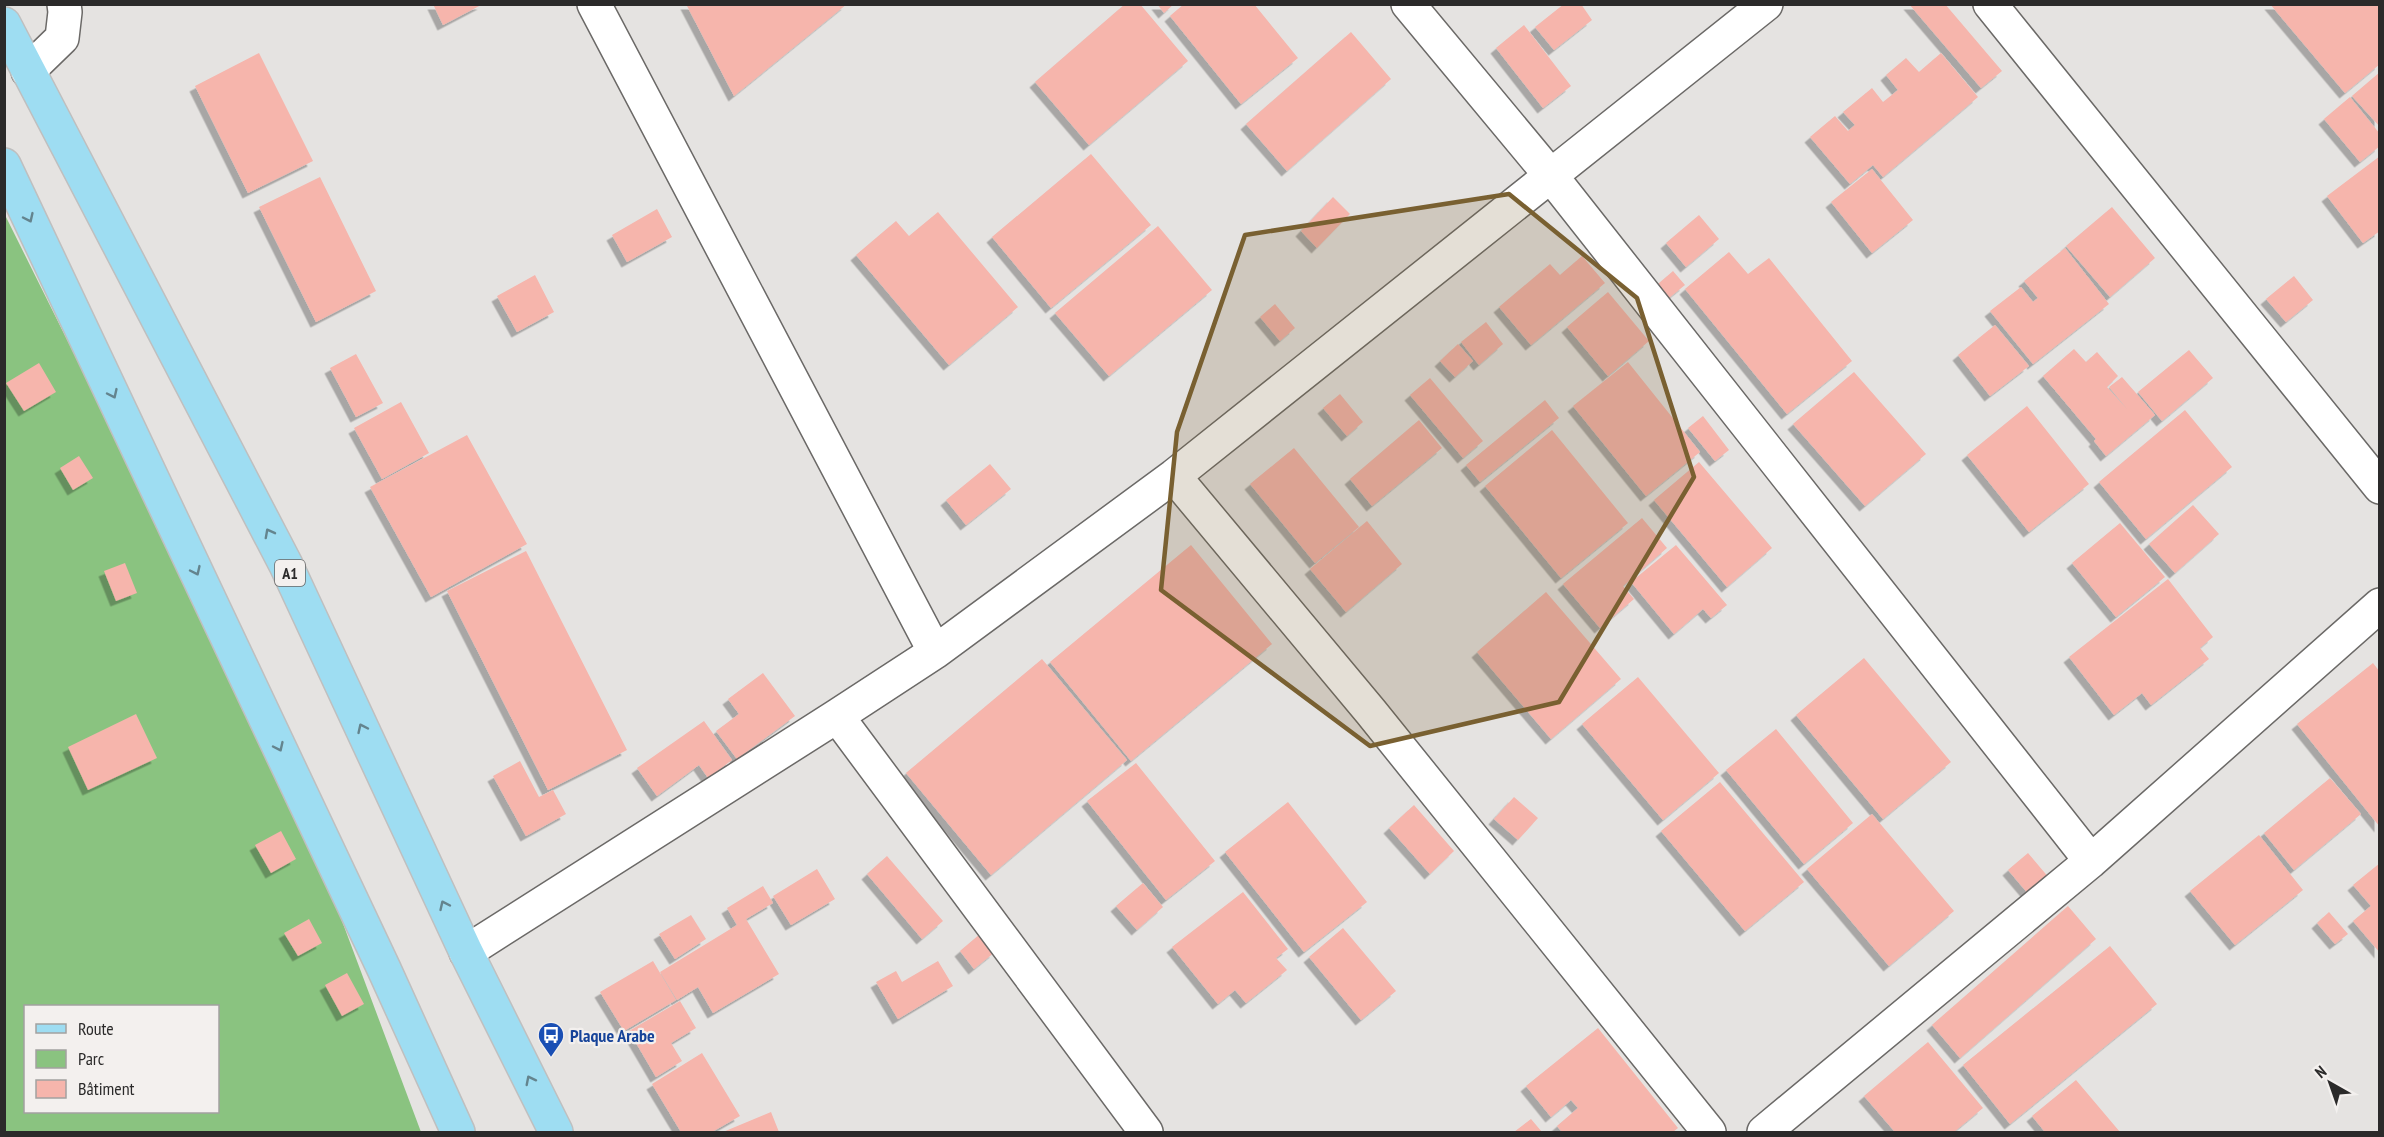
<svg xmlns="http://www.w3.org/2000/svg" width="2384" height="1137" font-family="'PT Sans Narrow',sans-serif">
<style>
.green{fill:#8ac380;fill-rule:evenodd}
.building{fill:#f6b5ac;filter:url(#shadow)}
.lines{fill:none;stroke-linecap:round;stroke-linejoin:round}
.minor-casing{stroke:#6b6967;stroke-width:36}
.primary-casing{stroke:#bfbfbf;stroke-width:36}
.minor{stroke:#fff;stroke-width:33}
.primary{stroke:#9eddf2;stroke-width:33}
.oneway{stroke:#64848e}
.marked{fill:#796031;fill-opacity:0.2;stroke:#796031;stroke-width:4.5;stroke-linejoin:round}
.labels{text-anchor:middle;dominant-baseline:central;stroke-width:4.5;stroke-linejoin:round;paint-order:stroke}
.shield{fill:#f3f0ee;stroke:#676565;stroke-width:1.5}
.shield-label{font-size:16px;font-weight:bold;fill:#2b2a2a}
.transit-label{font-size:18px;font-weight:bold;fill:#164399;stroke:#f3f0ee;text-anchor:start}
</style>
<defs>
<filter id="shadow"><feDropShadow dx="-5.5" dy="5.5" stdDeviation="0" flood-color="#0004"/></filter>
</defs>
<rect width="100%" height="100%" fill="#e5e3e1"/>
<path class="green" d="M4,213L299,806L421,1132H5ZM26,1006H218V1112H26Z"/>
<path class="building" d="M433,4H483L443,25Z
M686,4H847L734,96Z
M1125,4H1140L1188,61L1089,145L1035,82Z
M1157,4H1174L1164,13Z
M1184,4H1254L1298,58L1241,104L1170,16Z
M1564,4H1581L1592,20L1554,50L1535,27Z
M1909,4H1945L2002,71L1981,88Z
M2270,4H2380V64L2345,93Z
M1524,25L1571,86L1543,108L1496,48Z
M1351,32L1391,79L1287,171L1246,124Z
M259,53L313,161L248,193L195,86Z
M1941,53L1978,97L1883,177L1873,165L1850,184L1810,137L1835,116L1848,131L1855,125L1843,112L1872,88L1883,102L1898,90L1886,75L1906,58L1919,72Z
M2380,72V127L2352,96Z
M2350,97L2380,134V146L2360,162L2324,119Z
M1091,154L1151,225L1051,308L992,237Z
M2380,156V231L2363,243L2327,196Z
M1872,169L1913,220L1872,253L1831,202Z
M320,177L376,291L316,322L259,207Z
M1333,197L1350,214L1317,248L1301,231Z
M2112,207L2155,258L2110,297L2066,246Z
M657,209L672,237L627,262L612,235Z
M938,212L1018,307L949,365L856,255L896,221L909,236Z
M1699,215L1719,239L1686,267L1666,243Z
M1158,226L1212,290L1109,376L1055,313Z
M2065,248L2109,304L2033,364L1990,311L2021,287L2033,302L2038,298L2024,281Z
M1729,252L1748,274L1769,258L1852,361L1787,414L1685,289Z
M1582,256L1605,283L1531,345L1499,307L1550,264L1560,275Z
M1673,271L1685,285L1669,298L1658,284Z
M535,275L554,312L517,332L497,296Z
M2294,276L2313,300L2286,322L2266,299Z
M1608,292L1649,341L1608,376L1567,327Z
M1275,304L1295,328L1280,341L1260,317Z
M1486,322L1503,344L1479,365L1461,342Z
M1995,325L2029,366L1990,396L1958,355Z
M1458,344L1473,361L1455,377L1440,361Z
M2074,349L2086,362L2097,352L2118,376L2107,387L2127,409L2109,387L2122,377L2155,415L2106,456L2094,441L2096,439L2043,376Z
M2189,350L2213,378L2162,421L2138,392Z
M356,354L383,403L356,417L330,368Z
M1628,362L1700,452L1646,496L1573,406Z
M39,363L56,392L24,411L6,383Z
M1854,372L1926,454L1865,506L1793,424Z
M1430,378L1483,441L1463,458L1410,395Z
M1340,394L1363,422L1347,436L1323,408Z
M1545,400L1559,418L1480,482L1466,465Z
M401,402L429,453L382,479L354,428Z
M2027,406L2089,484L2029,532L1967,455Z
M2185,410L2232,467L2146,539L2099,482Z
M1703,416L1729,450L1715,461L1688,428Z
M1419,420L1442,448L1372,506L1350,479Z
M1552,430L1628,523L1561,578L1485,486Z
M467,435L527,544L431,597L370,487Z
M1294,448L1359,527L1315,563L1250,484Z
M79,456L93,478L73,490L60,468Z
M1699,462L1772,548L1727,587L1654,500Z
M990,464L1011,489L966,525L946,500Z
M2193,505L2219,534L2175,573L2149,544Z
M1642,518L1667,548L1623,586L1634,599L1600,628L1563,584Z
M1367,521L1402,564L1346,612L1310,569Z
M2120,523L2165,577L2116,617L2072,563Z
M1191,545L1272,644L1131,761L1050,662Z
M1676,545L1727,605L1711,618L1703,609L1674,634L1631,582Z
M526,551L627,750L548,790L447,591Z
M125,563L137,593L116,601L104,571Z
M2168,579L2213,637L2200,648L2209,659L2151,705L2142,693L2114,715L2069,657Z
M1546,592L1621,679L1551,739L1477,652Z
M1864,658L1951,762L1883,819L1796,715Z
M1042,659L1127,760L991,875L906,773Z
M2373,663L2380,672V827L2297,724Z
M763,673L795,716L737,759L716,731L739,714L728,699Z
M1638,677L1719,773L1663,820L1582,724Z
M136,714L157,758L88,790L68,747Z
M704,721L732,760L708,778L699,765L657,796L637,768Z
M1776,729L1853,823L1804,864L1726,770Z
M520,761L539,797L553,790L566,814L526,836L493,776Z
M1136,763L1215,861L1166,900L1087,801Z
M2330,778L2361,814L2294,870L2264,833Z
M1720,782L1804,882L1745,931L1661,831Z
M1514,797L1538,818L1518,840L1494,819Z
M1288,802L1367,902L1304,952L1225,852Z
M1414,805L1454,851L1430,874L1389,828Z
M1872,814L1954,911L1889,966L1807,869Z
M281,831L296,859L271,873L255,845Z
M2259,835L2303,890L2235,945L2190,891Z
M2028,853L2050,879L2030,896L2008,870Z
M887,856L943,921L922,939L867,874Z
M2380,863V953L2353,921L2371,906L2353,885Z
M817,869L835,899L791,925L773,896Z
M1143,883L1163,907L1137,930L1116,906Z
M763,886L773,903L746,919L779,974L713,1013L698,987L677,1000L660,972L737,925L727,908Z
M1243,892L1288,949L1276,958L1287,970L1246,1003L1235,990L1218,1004L1172,947Z
M2068,906L2096,939L1960,1058L1932,1025Z
M2329,912L2348,934L2335,944L2317,923Z
M691,915L706,939L675,959L659,934Z
M309,919L322,943L298,956L284,933Z
M1343,928L1396,991L1361,1020L1309,957Z
M980,934L995,952L974,969L960,951Z
M2110,946L2157,1004L2010,1124L1963,1065Z
M653,961L676,1000L624,1031L600,992Z
M938,961L953,986L898,1019L876,982L896,971L902,982Z
M347,973L364,1004L342,1016L325,985Z
M680,1001L696,1028L671,1043L682,1061L656,1077L629,1031Z
M1598,1028L1678,1128L1673,1132H1562L1557,1126L1578,1108L1571,1100L1551,1117L1526,1086Z
M1928,1042L1983,1108L1954,1132H1895L1864,1096Z
M702,1053L740,1116L712,1132H681L652,1084Z
M2076,1080L2120,1132H2045L2032,1116Z
M771,1112L779,1132H723Z
M1531,1119L1542,1132H1514Z"/>
<g class="lines">
<g class="minor-casing">
<path id="minor" d="M594,4L935,652
M1408,4L1551,176L2091,861
M1990,4L2380,487
M28,71L62,38L65,12L64,4
M1174,476L1371,712L1709,1132
M837,716L1146,1132
M466,952L837,716L935,652L1174,476L1766,4
M1764,1132L2091,861L2380,605"/>
</g>
<g class="primary-casing">
<path id="primary" d="M4,24L286,565L466,952L556,1132
M4,165L384,969L458,1132"/>
</g>
<use href="#minor" class="minor"/>
<use href="#primary" class="primary"/>
</g>
<defs><path id="oneway-chevron" d="M-2-3.5L2.5 0L-2 3.5" fill="none" stroke-width="1.6" stroke-linecap="round" stroke-linejoin="round" transform="scale(1.5)"/></defs>
<g class="oneway">
<use href="#oneway-chevron" transform="translate(29 218) rotate(65)"/>
<use href="#oneway-chevron" transform="translate(113 394) rotate(65)"/>
<use href="#oneway-chevron" transform="translate(269 533) rotate(-118)"/>
<use href="#oneway-chevron" transform="translate(196 571) rotate(65)"/>
<use href="#oneway-chevron" transform="translate(362 728) rotate(-115)"/>
<use href="#oneway-chevron" transform="translate(279 747) rotate(65)"/>
<use href="#oneway-chevron" transform="translate(444 905) rotate(-115)"/>
<use href="#oneway-chevron" transform="translate(530 1080) rotate(-117)"/>
</g>
<path class="marked" d="M1509,194L1637,298L1694,477L1559,702L1370,746L1161,590L1177,432L1245,235Z"/>
<defs>
<g id="bus-pin" transform="scale(1.35)"><path d="M0 17L-7.5 6A9.5 9.5 0 1 1 7.5 6Z" fill="#1a4fb4" stroke="#f3f0ee"/><path d="M-5-6H5V4H4V6H2V4H-2V6H-4V4H-5ZM-3.5-4V0h7V-4ZM-3.5 1.2v1.5H-2V1.2ZM2 1.2v1.5H3.5V1.2Z" fill="#fff"/></g>
</defs>
<g fill-rule="evenodd">
<use href="#bus-pin" x="551" y="1035"/>
</g>
<g class="labels">
<rect class="shield" x="275" y="560" width="30" height="26" rx="4.5"/>
<g class="shield-label">
<text x="290" y="573">A1</text>
</g>
<g class="transit-label">
<text x="570" y="1035">Plaque Arabe</text>
</g>
</g>
<rect width="2384" height="1137" fill="none" stroke="#2b2a2a" stroke-width="12"/>
<rect x="24" y="1005" width="195" height="108" fill="#f3f0ee" stroke="#a3a1a0" stroke-width="1.5"/>
<rect x="36" y="1024" width="30" height="9" fill="#9eddf2" stroke="#a3a1a0" stroke-width="1.5"/>
<text x="78" y="1035" font-size="18" fill="#2b2a2a">Route</text>
<rect x="36" y="1050" width="30" height="18" fill="#8ac380" stroke="#a3a1a0" stroke-width="1.5"/>
<text x="78" y="1065" font-size="18" fill="#2b2a2a">Parc</text>
<rect x="36" y="1080" width="30" height="18" fill="#f6b5ac" stroke="#a3a1a0" stroke-width="1.5"/>
<text x="78" y="1095" font-size="18" fill="#2b2a2a">Bâtiment</text>
<g transform="translate(2330 1083) rotate(320)" stroke="#f3f0ee" stroke-width="4.5" paint-order="stroke">
<path d="M0-4.5L10 22L0 15L-10 22Z" fill="#2b2a2a"/>
<text y="-9" font-size="16" font-weight="bold" text-anchor="middle" fill="#2b2a2a">N</text>
</g>
</svg>
